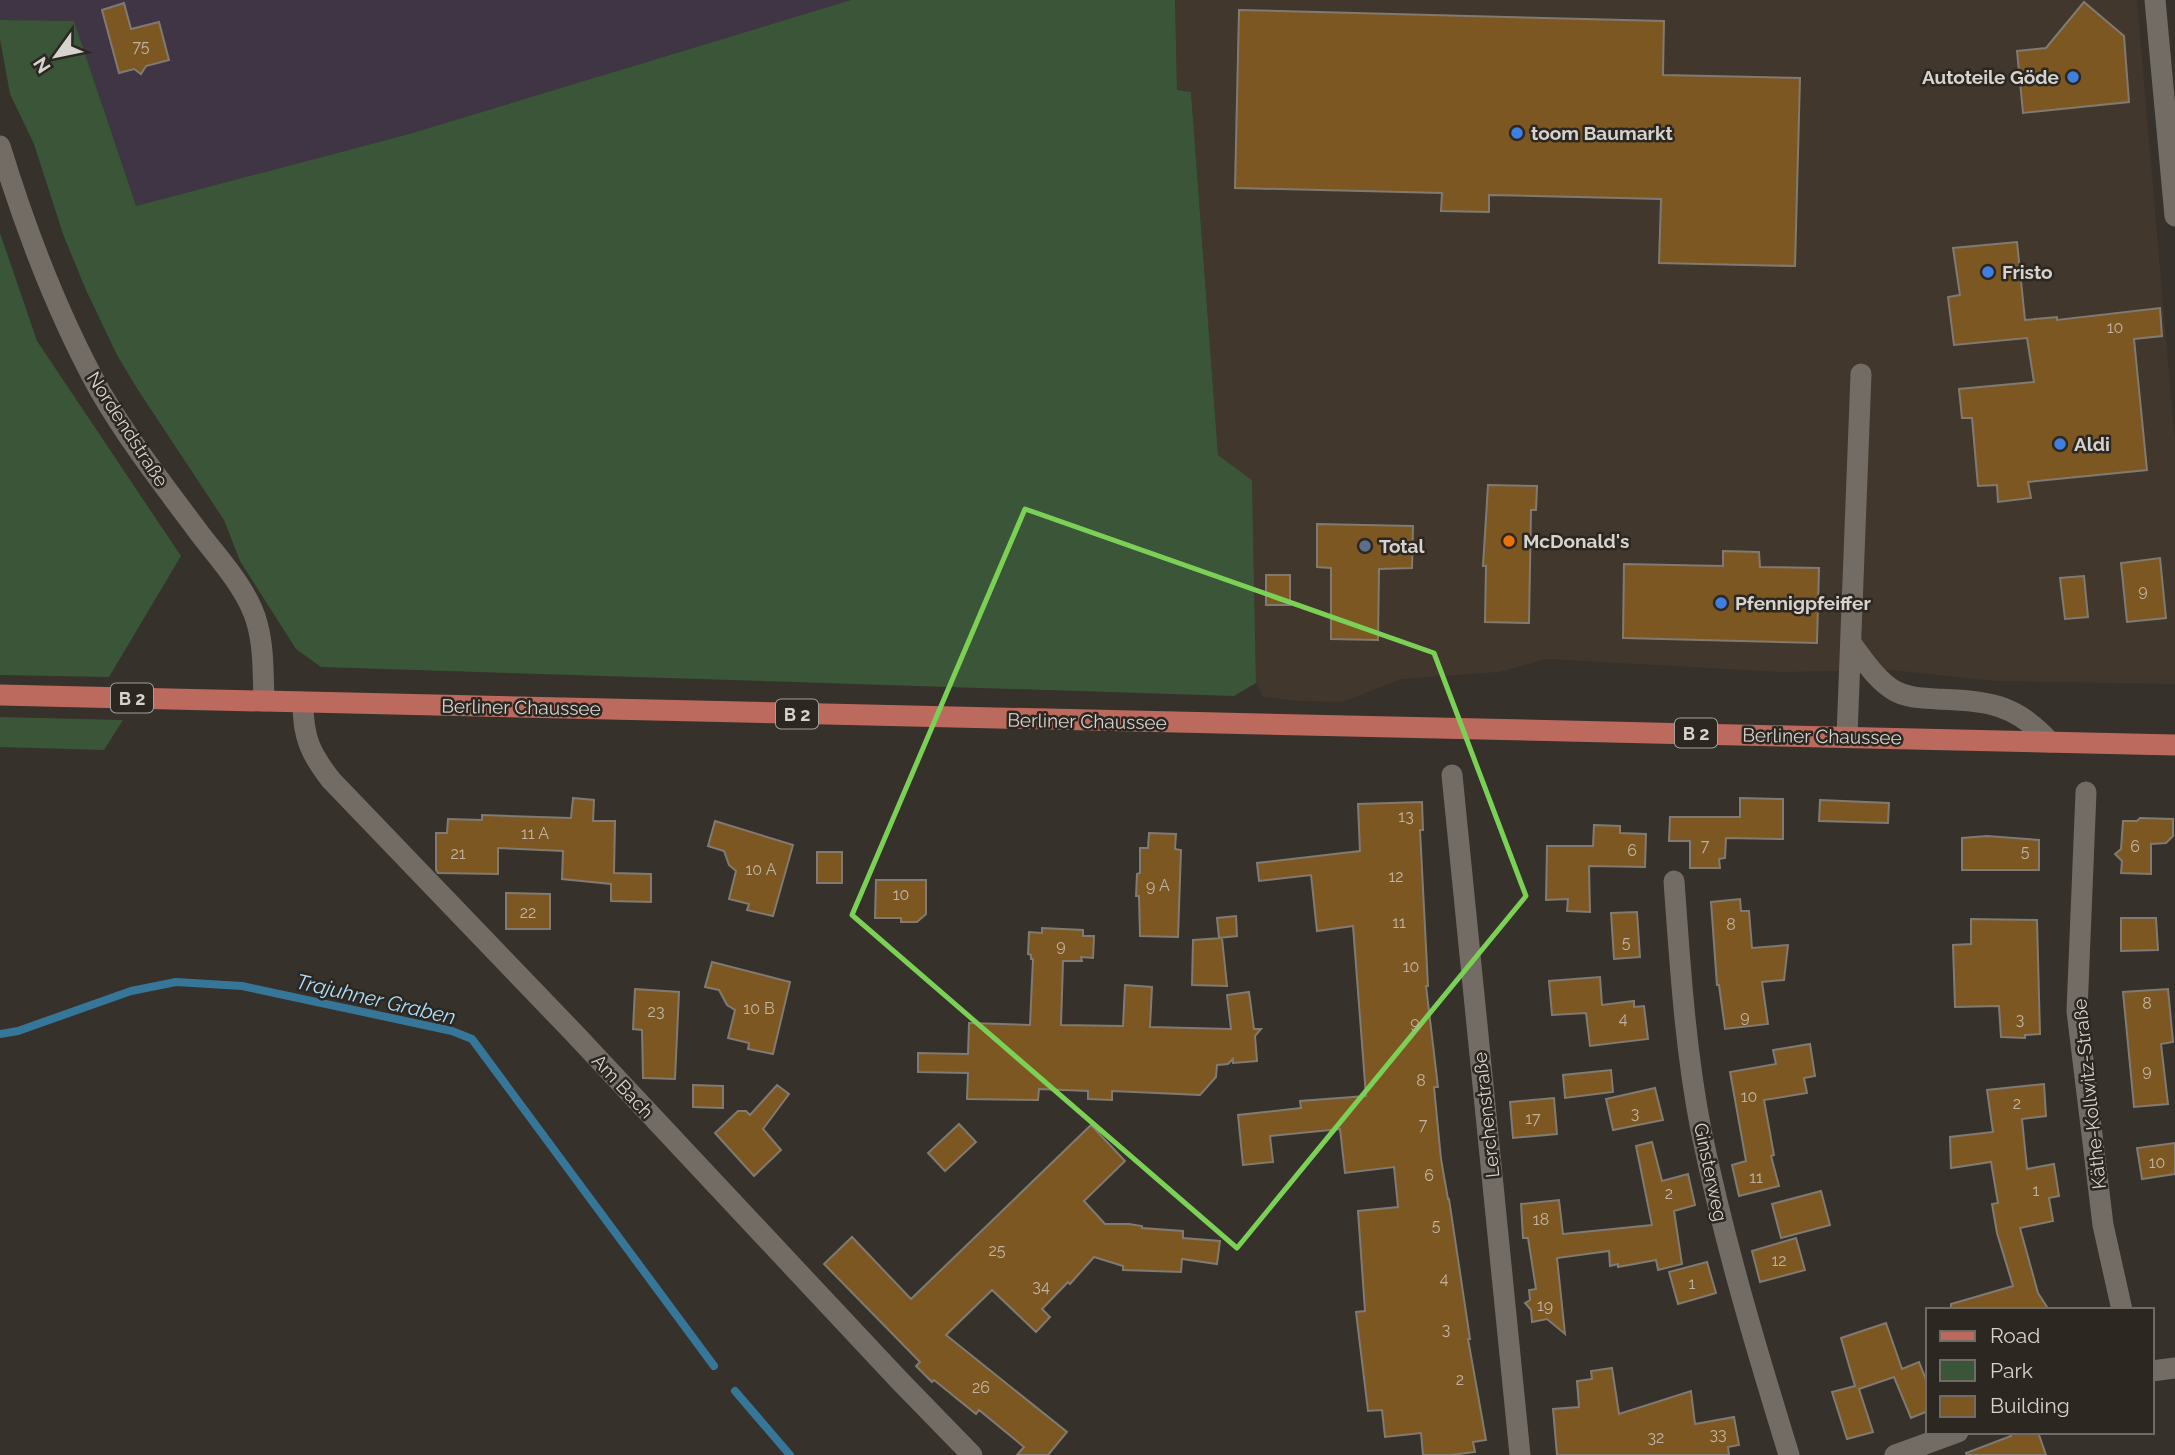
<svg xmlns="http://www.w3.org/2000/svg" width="2175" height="1455" font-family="Raleway,sans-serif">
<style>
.built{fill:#41372c}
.industrial{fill:#403545}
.green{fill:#3a5538}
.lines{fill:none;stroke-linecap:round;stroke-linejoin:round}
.stream{stroke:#367699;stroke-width:8}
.building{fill:#7d5722;stroke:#807a72;stroke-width:2}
.minor{stroke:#726c65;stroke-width:21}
.major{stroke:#bd6a5e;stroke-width:21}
.marked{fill:none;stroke:#7bd155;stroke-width:5;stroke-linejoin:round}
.shop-dot{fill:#3f7fe0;stroke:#2c2721;stroke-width:2.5}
.food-dot{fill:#e8710a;stroke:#2c2721;stroke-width:2.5}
.service-dot{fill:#5c6f8a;stroke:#2c2721;stroke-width:2.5}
.labels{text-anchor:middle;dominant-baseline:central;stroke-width:5;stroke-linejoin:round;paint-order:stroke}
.number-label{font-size:16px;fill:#c0b3a3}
.shield{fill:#2c2721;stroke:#a39f9a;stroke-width:2}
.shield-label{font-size:18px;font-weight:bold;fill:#d6d2ce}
.poi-label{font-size:19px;font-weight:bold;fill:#d6d2ce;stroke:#2c2721;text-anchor:start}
.street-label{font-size:19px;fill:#d6d2ce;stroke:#2c2721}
.water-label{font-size:21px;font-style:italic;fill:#aadefd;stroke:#2c2721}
</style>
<rect width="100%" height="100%" fill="#36312b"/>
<path class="built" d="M1175,0H2137L2175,443V684L1994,681L1891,670L1782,672L1547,659L1499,672L1402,679L1342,702L1299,701L1263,697L1256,683L1252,480L1218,455L1191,92L1177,90Z"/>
<path class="industrial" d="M0,0H851L409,134L136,206L74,21L0,20Z"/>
<path class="green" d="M851,0H1175L1177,90L1191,92L1218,455L1252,480L1256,683L1234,696L321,667L296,649L240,561L224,520L138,390L117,355L86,290L63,234L34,144L10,94L0,39V20L74,21L136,206L409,134Z
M0,233L37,341L181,556L109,677L0,675Z
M0,717L123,720L104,750L0,747Z"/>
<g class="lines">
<path class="stream" d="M0,1034L18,1031L131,991L176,982L242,986L452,1031L472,1039L714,1366
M735,1391L790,1455"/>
</g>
<path class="building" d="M2084,2L2124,36L2129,102L2023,113L2017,51L2046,48Z
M124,3L131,29L159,22L169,60L146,66L141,74L134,69L119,73L102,10Z
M1239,10L1664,21L1663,75L1800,78L1795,266L1659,263L1661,199L1489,195V212L1441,211L1442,193L1235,188Z
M2017,242L2025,320L2057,317V320L2160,308L2162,336L2134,339L2147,470L2028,482L2031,498L1998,502L1997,485L1978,486L1972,418H1962L1959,389L2034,382L2027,338L1954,345L1948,297L1960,295L1953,248Z
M1488,485L1537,486L1536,510H1531L1529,623L1485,622L1486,566H1483Z
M1317,524L1413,526L1412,568L1379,569L1378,640L1331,639V568L1317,567Z
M1723,551L1759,552L1760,567L1819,568L1817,643L1623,638L1624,564L1723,566Z
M2160,558L2166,618L2127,622L2121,563Z
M1266,575H1290V605H1266Z
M2084,576L2088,617L2065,619L2060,578Z
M573,798L594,800L593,821H615L614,873L651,874V902L611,901V884L562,879L563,851L498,848V874L438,873L436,870V833H447L448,819L482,820V815L571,818Z
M1740,798L1783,799V839L1726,838L1725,858L1719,859L1720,868H1690V841H1669L1670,817H1740Z
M1820,800L1889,803L1888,823L1819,821Z
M1422,802L1423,830H1420L1428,986H1426L1438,1087H1434L1441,1159L1448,1199H1449L1470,1339H1468L1486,1440L1473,1442L1475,1452L1451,1455H1423L1421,1433L1385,1437L1382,1410L1368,1411L1356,1312L1365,1311L1358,1211L1398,1207L1394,1167L1345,1173L1340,1129L1270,1136L1273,1162L1243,1165L1238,1115L1301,1108L1300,1101L1366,1096L1353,926L1317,931L1311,875L1259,881L1257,863L1360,851L1358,804Z
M2140,818L2173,819V836L2166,843L2151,844V874L2121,873L2122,861L2115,854L2121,849L2123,821H2137Z
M715,821L793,845L773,916L747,910L749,904L729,899L736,871L729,865L724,851L708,846Z
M1594,825L1620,826V833L1646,834L1645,867L1589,866L1590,912L1567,911L1568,899L1546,900L1547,846H1593Z
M1149,833L1176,834L1175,849L1181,850L1178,937L1140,936L1139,896H1136L1137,874L1140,873V848H1148Z
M1987,836L2039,840V870H1962V838Z
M817,852H842V883H817Z
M876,880H926V914L917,922H901V918H875Z
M506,893L550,894V929H506Z
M1740,899L1741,911H1749L1752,948L1788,945L1784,980L1762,982L1768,1024L1725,1029L1719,985H1717L1711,902Z
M1637,912L1640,957L1614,959L1611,913Z
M1236,916L1237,936L1219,938L1217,918Z
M2121,918H2156L2158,950L2121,951Z
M1971,919L2037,920L2040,1034L2025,1035V1038L2001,1037L1999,1006L1955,1007L1953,945L1971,944Z
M1042,928L1083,930V936H1094L1093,958L1081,957L1082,961H1063L1061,1025L1123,1026L1125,985L1152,987L1150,1027L1231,1029L1227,995L1249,992L1254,1029H1261L1255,1036L1257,1061L1233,1063V1059L1228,1064L1217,1065L1216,1077L1200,1095L1112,1091V1100L1088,1099V1091L1039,1089L1038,1100L967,1099L968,1073L918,1072V1053L968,1054L969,1023L1030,1025L1033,959H1031V955L1028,954L1029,932L1042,933Z
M1222,938L1227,986L1192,985L1193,940Z
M712,962L790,982L773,1054L748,1049L749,1043L728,1038L735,1010L727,1005L719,990L705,987Z
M1600,977L1602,1005L1634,1001V1007L1644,1006L1648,1039L1590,1046L1586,1013L1552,1015L1549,981Z
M635,989L679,992L675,1079L643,1078L642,1030L633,1029Z
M2168,989L2173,1042L2161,1044L2168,1104L2134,1107L2123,992Z
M1810,1044L1815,1076L1804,1078L1807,1093L1764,1100L1774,1155L1771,1156L1779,1186L1739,1196L1732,1165L1746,1161L1730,1072L1776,1064L1773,1050Z
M1611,1070L1613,1092L1565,1098L1563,1075Z
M2044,1084L2046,1116L2022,1119L2027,1169L2054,1164L2059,1196L2049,1198L2053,1221L2020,1228L2038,1293L2049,1310H1951V1304L2013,1286L1997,1233L1992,1204L1998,1203L1991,1162L1951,1168L1950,1137L1993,1132L1987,1090Z
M693,1085L723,1086V1108L693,1107Z
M777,1085L789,1094L763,1129L781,1150L754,1176L715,1133L738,1111H746L750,1115Z
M1655,1088L1663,1120L1613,1130L1606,1099Z
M1554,1098L1557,1134L1513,1138L1510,1102Z
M959,1124L976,1142L945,1171L928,1153Z
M1091,1125L1125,1161L1084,1201L1105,1224H1129L1142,1226V1228L1183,1231V1238L1220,1241L1217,1264L1182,1259L1181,1272L1123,1270V1266L1094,1257L1070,1284L1068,1282L1042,1309L1050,1317L1036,1332L992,1290L946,1335L1067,1432L1048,1455H1017L1024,1447L979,1410L976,1414L934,1380L932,1382L916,1366L920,1362L824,1264L852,1237L911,1299Z
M1652,1142L1662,1181L1688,1174L1695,1205L1674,1211L1682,1264L1658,1270L1656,1260L1618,1267V1264L1610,1266L1609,1251L1557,1258L1565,1334L1547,1319L1532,1322L1531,1310L1525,1303L1530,1300L1529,1290L1536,1289L1528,1238H1523L1521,1204L1559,1200L1563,1234L1652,1225L1636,1146Z
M2175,1143V1174L2142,1179L2137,1148Z
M1821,1191L1830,1225L1781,1238L1772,1204Z
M1796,1238L1805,1270L1760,1282L1752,1251Z
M1707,1262L1716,1293L1678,1304L1669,1272Z
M1886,1323L1902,1369L1919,1362L1928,1385V1411L1911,1418L1894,1377L1859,1389L1873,1432L1847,1439L1832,1392L1855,1386L1841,1338Z
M1612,1368L1619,1414L1691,1391L1695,1424L1734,1417L1739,1445L1728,1447L1729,1455H1557L1553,1409L1579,1407L1577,1381L1592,1379L1591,1371Z
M2009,1432H2038L2046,1455H1967L1966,1453L2011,1436Z"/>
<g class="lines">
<path class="minor" d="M2155,0L2175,216
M0,146C26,231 57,313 100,391C129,441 165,487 200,534C220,560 248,590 257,623C264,648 263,675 264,701
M1851,643C1863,659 1877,681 1895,691C1908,698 1923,698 1937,699C1987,701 2015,703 2050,742
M303,703C303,737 310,753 331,780L574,1033L899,1380L972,1455
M1847,736L1861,374
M1452,775L1520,1455
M2086,792L2077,1011L2103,1225L2122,1310
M1674,881C1680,964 1685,1048 1701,1130C1724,1241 1756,1348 1789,1455
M2152,1371L2175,1368
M1895,1455L1958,1432"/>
<path class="major" d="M0,695L2175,745"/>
</g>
<path class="marked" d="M1025,509L1434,653L1526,896L1237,1248L852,915Z"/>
<g class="shop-dot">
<circle cx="2073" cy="77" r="7"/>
<circle cx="1517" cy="133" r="7"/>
<circle cx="1988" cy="272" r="7"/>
<circle cx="2060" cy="444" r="7"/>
<circle cx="1721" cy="603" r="7"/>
</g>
<circle class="food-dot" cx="1509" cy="541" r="7"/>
<circle class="service-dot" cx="1365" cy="546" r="7"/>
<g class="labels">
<g class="number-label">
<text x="141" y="46">75</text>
<text x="2115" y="327">10</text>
<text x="2143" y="590">9</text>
<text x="1406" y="816">13</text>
<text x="535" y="833">11 A</text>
<text x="1705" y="845">7</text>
<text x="2135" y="846">6</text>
<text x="1632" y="850">6</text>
<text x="2025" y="851">5</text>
<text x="458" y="853">21</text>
<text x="761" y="869">10 A</text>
<text x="1396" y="876">12</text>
<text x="1158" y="885">9 A</text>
<text x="901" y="894">10</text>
<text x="528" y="912">22</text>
<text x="1399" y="922">11</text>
<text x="1731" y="924">8</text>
<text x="1626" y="942">5</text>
<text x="1061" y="945">9</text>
<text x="1411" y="966">10</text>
<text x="2147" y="1003">8</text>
<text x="759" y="1008">10 B</text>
<text x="656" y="1011">23</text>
<text x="1745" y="1016">9</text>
<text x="1623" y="1018">4</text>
<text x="2020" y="1019">3</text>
<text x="1415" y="1022">9</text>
<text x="2147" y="1070">9</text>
<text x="1421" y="1080">8</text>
<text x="1749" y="1096">10</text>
<text x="2017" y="1103">2</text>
<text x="1635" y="1113">3</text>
<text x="1533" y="1118">17</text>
<text x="1423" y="1124">7</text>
<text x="2157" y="1162">10</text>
<text x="1429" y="1175">6</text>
<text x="1756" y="1177">11</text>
<text x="2036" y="1190">1</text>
<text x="1669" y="1193">2</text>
<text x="1541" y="1219">18</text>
<text x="1436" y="1225">5</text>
<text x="997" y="1250">25</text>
<text x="1779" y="1260">12</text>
<text x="1444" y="1278">4</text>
<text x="1692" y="1283">1</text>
<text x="1041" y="1286">34</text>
<text x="1545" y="1305">19</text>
<text x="1446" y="1329">3</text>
<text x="1460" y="1379">2</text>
<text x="981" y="1387">26</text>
<text x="1718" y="1434">33</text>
<text x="1656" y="1437">32</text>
</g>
<g class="shield">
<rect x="111" y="683.5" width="42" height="29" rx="5"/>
<rect x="776" y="699.5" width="42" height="29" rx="5"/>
<rect x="1675" y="718.5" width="42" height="29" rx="5"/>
</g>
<g class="shield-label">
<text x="132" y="698">B 2</text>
<text x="797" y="714">B 2</text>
<text x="1696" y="733">B 2</text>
</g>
<g class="poi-label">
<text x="2059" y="77" text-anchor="end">Autoteile Göde</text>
<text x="1531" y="133">toom Baumarkt</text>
<text x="2002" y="272">Fristo</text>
<text x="2074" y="444">Aldi</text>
<text x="1523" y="541">McDonald's</text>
<text x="1379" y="546">Total</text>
<text x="1735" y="603">Pfennigpfeiffer</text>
</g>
<g class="street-label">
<text transform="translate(128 429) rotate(57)">Nordendstraße</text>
<text transform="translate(521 707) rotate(1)">Berliner Chaussee</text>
<text transform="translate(1087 721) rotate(1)">Berliner Chaussee</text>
<text transform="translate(1822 736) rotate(1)">Berliner Chaussee</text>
<text transform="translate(623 1086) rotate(47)">Am Bach</text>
<text transform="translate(2089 1094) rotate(-96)">Käthe-Kollwitz-Straße</text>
<text transform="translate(1486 1115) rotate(-96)">Lerchenstraße</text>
<text transform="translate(1711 1172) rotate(78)">Ginsterweg</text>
</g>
<g class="water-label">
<text transform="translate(376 999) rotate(13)">Trajuhner Graben</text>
</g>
</g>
<rect x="1926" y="1308" width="228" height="126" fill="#2c2721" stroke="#706b66" stroke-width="2"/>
<rect x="1940" y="1331" width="35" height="10" fill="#bd6a5e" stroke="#706b66" stroke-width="2"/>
<text x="1990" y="1343" font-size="21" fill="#d6d2ce">Road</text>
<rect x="1940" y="1360" width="35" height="21" fill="#3a5538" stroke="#706b66" stroke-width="2"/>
<text x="1990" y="1378" font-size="21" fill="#d6d2ce">Park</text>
<rect x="1940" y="1396" width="35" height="21" fill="#7d5722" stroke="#706b66" stroke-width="2"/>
<text x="1990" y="1413" font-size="21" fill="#d6d2ce">Building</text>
<g transform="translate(56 56) rotate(237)" stroke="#2c2721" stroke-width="5" paint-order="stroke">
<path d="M0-5L12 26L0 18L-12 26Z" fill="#d6d2ce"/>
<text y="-10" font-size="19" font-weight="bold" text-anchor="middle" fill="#d6d2ce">N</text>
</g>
</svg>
